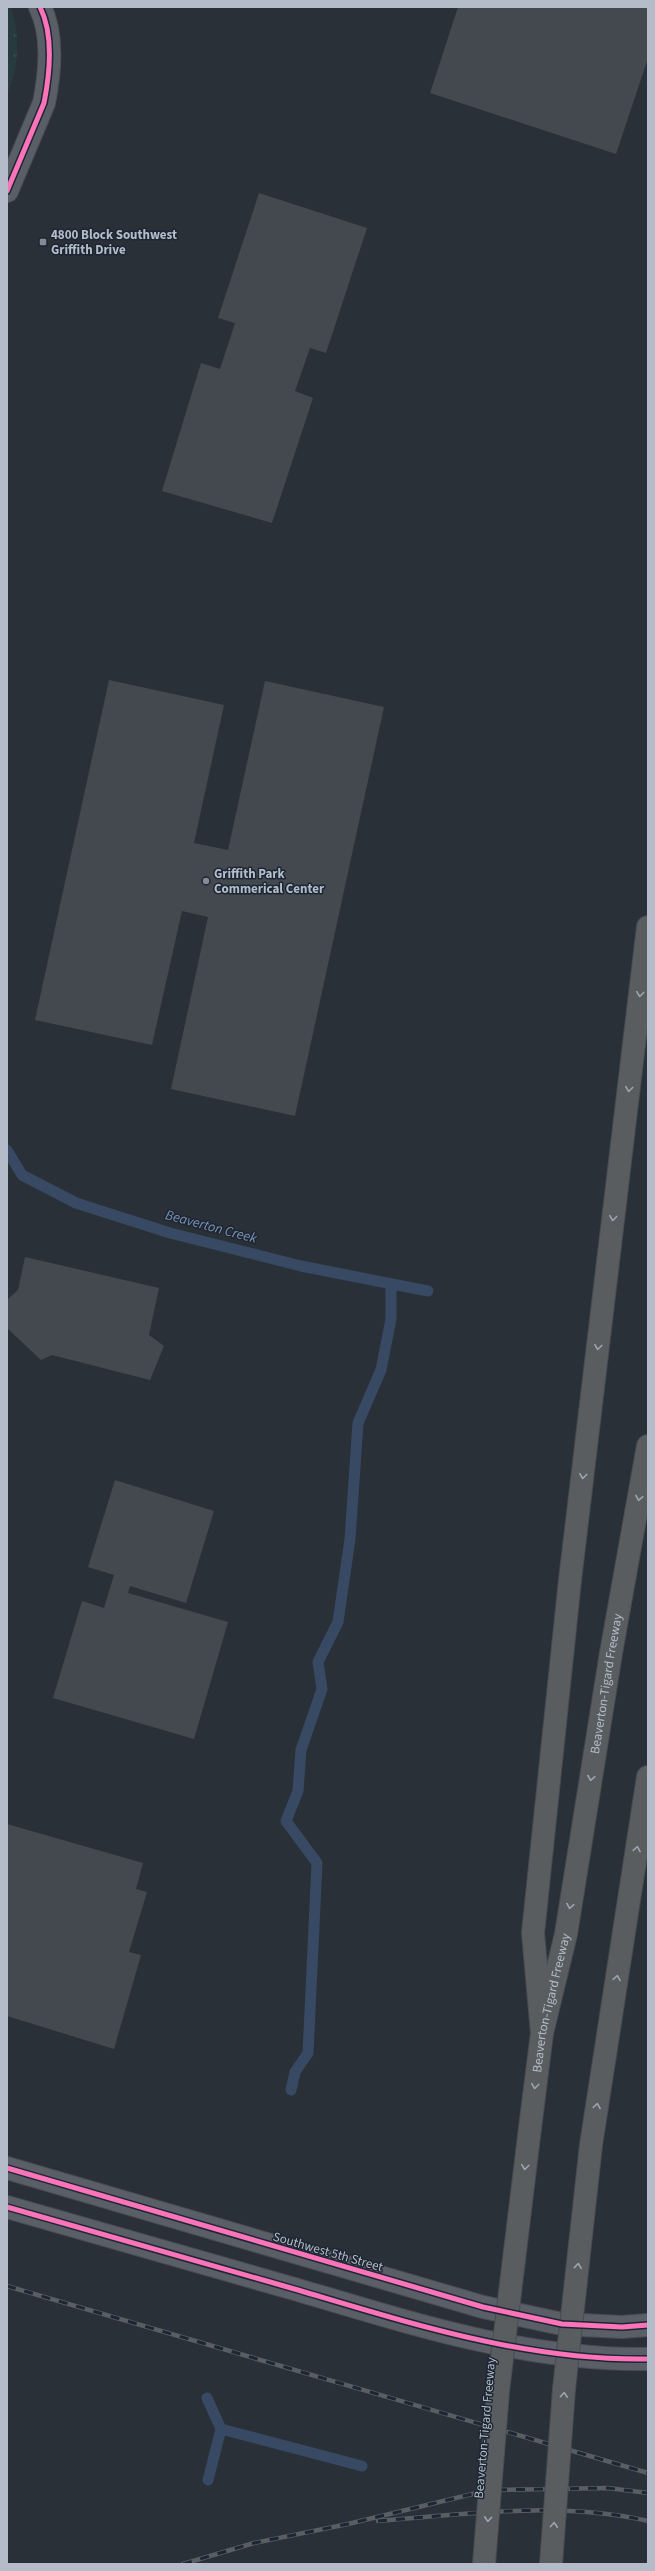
<svg xmlns="http://www.w3.org/2000/svg" width="655" height="2571" font-family="'Source Sans 3',sans-serif">
<style>
.park{fill:url(#park-tufts)}
.lines{fill:none;stroke-linecap:round;stroke-linejoin:round}
.stream{stroke:#384963;stroke-width:11}
.building{fill:#444950}
.minor-casing{stroke:#484c53;stroke-width:24}
.highway-casing{stroke:#474c53;stroke-width:24}
.minor{stroke:#5a5e66;stroke-width:22}
.highway{stroke:#5a5d60;stroke-width:22}
.rail-casing{stroke:#595d64;stroke-width:4.5}
.rail{stroke:#1d2633;stroke-width:3;stroke-dasharray:9;stroke-linecap:butt}
.highway-bridge-casing{stroke:#474c53;stroke-width:24;stroke-linecap:butt}
.highway-bridge{stroke:#5a5d60;stroke-width:22}
.cycleway-casing{stroke:#1d2633;stroke-width:8}
.cycleway{stroke:#fb73b8;stroke-width:5}
.oneway{stroke:#9ea4af}
.poi-dot{fill:#848b96;stroke:#1d2633;stroke-width:1.5}
.labels{text-anchor:middle;dominant-baseline:central;stroke-width:3;stroke-linejoin:round;paint-order:stroke}
.poi-label{font-size:13px;font-weight:bold;fill:#b4bcc9;stroke:#1d2633;text-anchor:start}
.street-label{font-size:13px;fill:#b4bcc9;stroke:#1d2633}
.water-label{font-size:14px;font-style:italic;fill:#7c92b1;stroke:#1d2633}
</style>
<defs>
<pattern id="park-tufts" width="24" height="20" patternUnits="userSpaceOnUse"><rect width="24" height="20" fill="#273a3e"/><path d="M3 7l-1-3M5 7V3M7 7l1-3M15 17l-1-3M17 17v-4M19 17l1-3" fill="none" stroke="#445559"/></pattern>
</defs>
<rect width="100%" height="100%" fill="#2a3038"/>
<path class="park" d="M7,7H11C20,36 19,67 7,95Z"/>
<g class="lines">
<path class="stream" d="M7,1150L22,1175L76,1203L170,1233L301,1266L428,1291
M291,2090L295,2072L308,2053L317,1863L286,1821L298,1791L301,1750L322,1689L318,1662L338,1622L350,1539L358,1423L381,1370L391,1319V1284
M207,2398L221,2429L208,2480
M221,2429L362,2466"/>
</g>
<path class="building" d="M458,7H648V58L616,154L430,93Z
M259,193L367,228L326,353L310,348L295,391L313,398L272,523L162,491L201,363L220,369L235,323L218,318Z
M109,680L224,705L194,843L228,850L265,681L384,707L295,1116L171,1089L208,917L182,911L152,1045L35,1020Z
M25,1257L159,1288L149,1335L164,1346L150,1380L52,1355L41,1360L7,1328V1300L18,1290Z
M115,1480L214,1511L186,1603L130,1586L128,1593L228,1622L194,1739L53,1698L82,1601L104,1608L114,1575L88,1567Z
M7,1824L143,1863L136,1889L147,1892L129,1952L141,1955L114,2049L7,2016Z"/>
<g class="lines">
<g class="minor-casing">
<path id="minor" d="M7,191L44,103C50,73 54,35 40,7
M7,2168L483,2307L562,2324L622,2327L648,2325
M7,2207C104,2234 201,2262 298,2290C413,2324 527,2361 648,2359"/>
</g>
<g class="highway-casing">
<g id="highway">
<path d="M542,2033L533,1933L570,1580L648,927"/>
<path id="s1" d="M530,2128L542,2033L566,1934L611,1653L648,1446"/>
<path d="M591,2145L648,1777"/>
</g>
</g>
<use href="#minor" class="minor"/>
<use href="#highway" class="highway"/>
<g class="rail-casing">
<path id="rail" d="M7,2286L648,2473
M378,2521C468,2514 559,2501 648,2521
M183,2564L254,2543L348,2524L489,2490L608,2488L648,2493"/>
</g>
<use href="#rail" class="rail"/>
<g class="highway-bridge-casing">
<path id="highway-bridge" d="M484,2564L498,2391L530,2128
M551,2564L564,2389L591,2145"/>
</g>
<use href="#highway-bridge" class="highway-bridge"/>
<g class="cycleway-casing">
<path id="cycleway" d="M7,191L44,103C50,73 54,35 40,7
M7,2168L483,2307L562,2324L622,2327L648,2325
M7,2207C104,2234 201,2262 298,2290C413,2324 527,2361 648,2359"/>
</g>
<use href="#cycleway" class="cycleway"/>
</g>
<defs><path id="oneway-chevron" d="M-2-3.5L2.5 0L-2 3.5" fill="none" stroke-width="1.6" stroke-linecap="round" stroke-linejoin="round"/></defs>
<g class="oneway">
<use href="#oneway-chevron" transform="translate(640 994) rotate(97)"/>
<use href="#oneway-chevron" transform="translate(629 1089) rotate(97)"/>
<use href="#oneway-chevron" transform="translate(613 1218) rotate(97)"/>
<use href="#oneway-chevron" transform="translate(598 1347) rotate(97)"/>
<use href="#oneway-chevron" transform="translate(583 1476) rotate(97)"/>
<use href="#oneway-chevron" transform="translate(639 1498) rotate(100)"/>
<use href="#oneway-chevron" transform="translate(591 1778) rotate(99)"/>
<use href="#oneway-chevron" transform="translate(637 1849) rotate(-81)"/>
<use href="#oneway-chevron" transform="translate(570 1906) rotate(99)"/>
<use href="#oneway-chevron" transform="translate(617 1978) rotate(-81)"/>
<use href="#oneway-chevron" transform="translate(535 2086) rotate(97)"/>
<use href="#oneway-chevron" transform="translate(597 2106) rotate(-81)"/>
<use href="#oneway-chevron" transform="translate(525 2167) rotate(97)"/>
<use href="#oneway-chevron" transform="translate(578 2266) rotate(-84)"/>
<use href="#oneway-chevron" transform="translate(564 2395) rotate(-86)"/>
<use href="#oneway-chevron" transform="translate(488 2519) rotate(94)"/>
<use href="#oneway-chevron" transform="translate(554 2525) rotate(-86)"/>
</g>
<g class="poi-dot">
<rect x="39" y="238" width="8" height="8" rx="2"/>
<circle cx="206" cy="881" r="4"/>
</g>
<g class="labels">
<g class="poi-label">
<text x="51" y="235">4800 Block Southwest<tspan x="51" dy="15">Griffith Drive</tspan></text>
<text x="214" y="874">Griffith Park<tspan x="214" dy="15">Commerical Center</tspan></text>
</g>
<g class="street-label">
<text stroke="none"><textPath href="#s1" startOffset="451">Beaverton-Tigard Freeway</textPath></text>
<text stroke="none"><textPath href="#s1" startOffset="127">Beaverton-Tigard Freeway</textPath></text>
<text transform="translate(328 2252) rotate(16)">Southwest 5th Street</text>
<text transform="translate(485 2428) rotate(-85)">Beaverton-Tigard Freeway</text>
</g>
<g class="water-label">
<text transform="translate(211 1227) rotate(15)">Beaverton Creek</text>
</g>
</g>
<rect width="655" height="2571" fill="none" stroke="#b4bcc9" stroke-width="16"/>
</svg>
